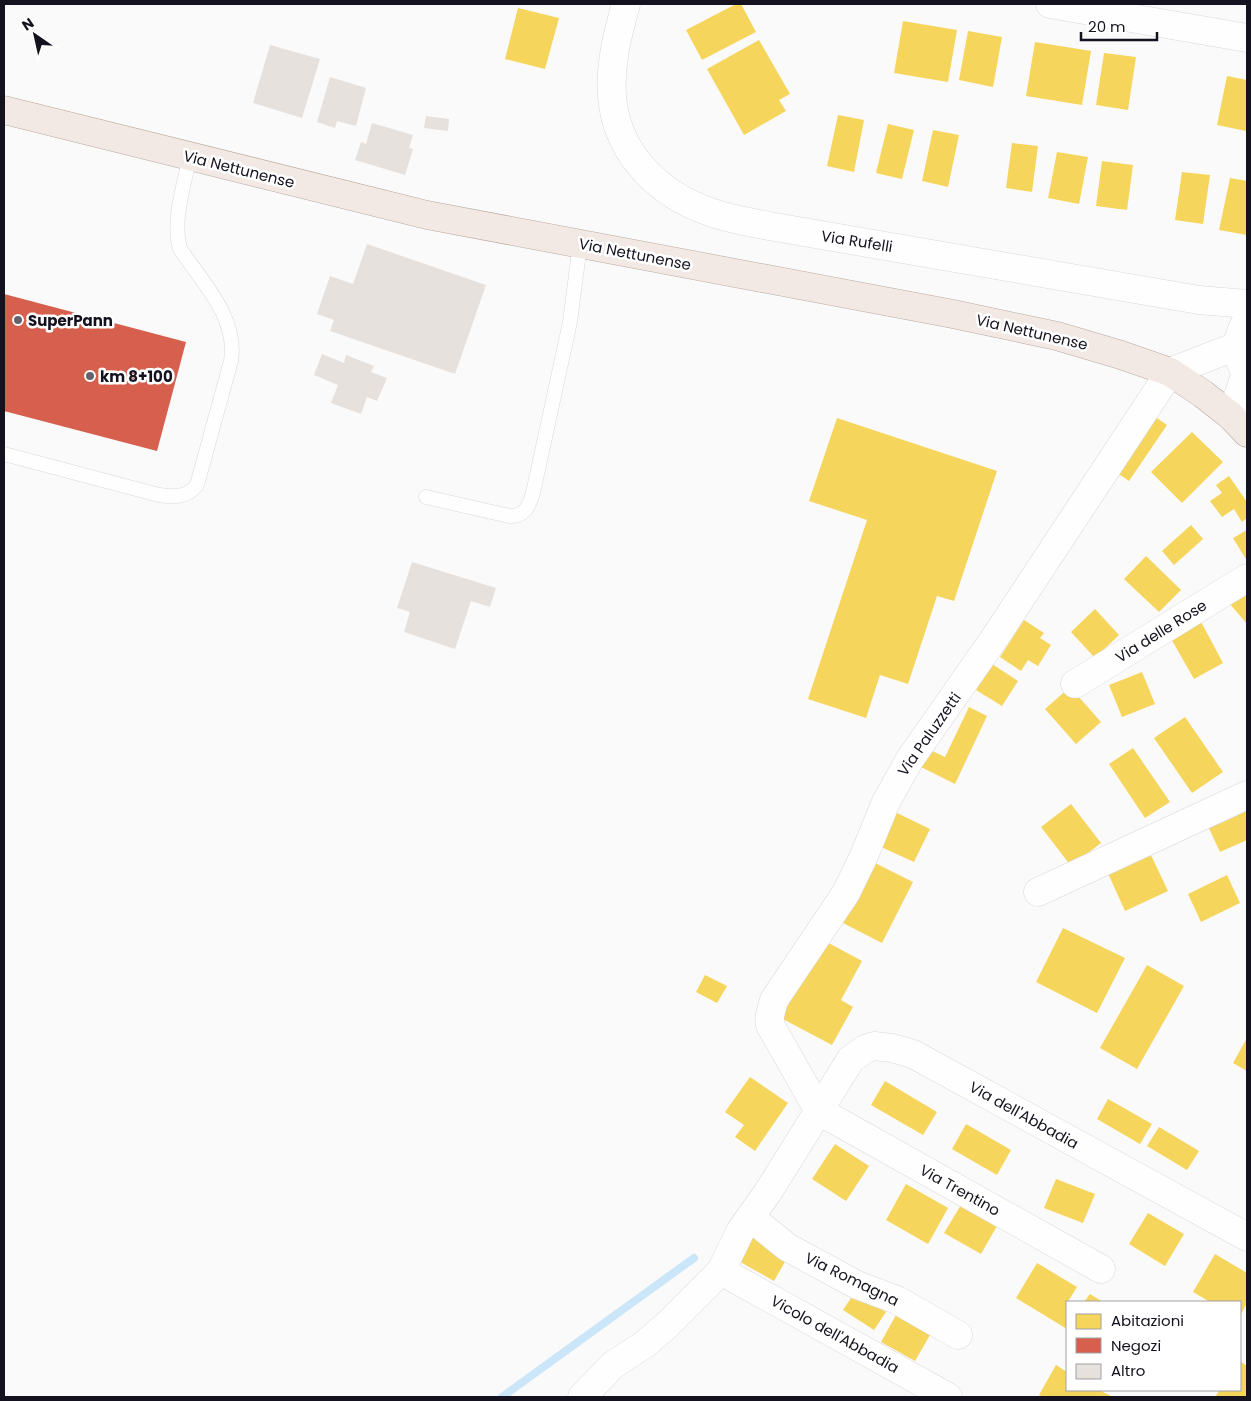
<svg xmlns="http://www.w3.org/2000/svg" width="1251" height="1401" font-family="Poppins,sans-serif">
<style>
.homes{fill:#f6d55c}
.shops{fill:#d6604d}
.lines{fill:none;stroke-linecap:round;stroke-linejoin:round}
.stream{stroke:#cae6f8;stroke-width:8}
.building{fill:#e7e1de}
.service-casing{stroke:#d8d8de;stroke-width:15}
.minor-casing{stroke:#d8d8de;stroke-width:29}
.tertiary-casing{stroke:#d8d8de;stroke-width:29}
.primary-casing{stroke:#b9a9a1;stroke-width:29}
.service{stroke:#fefefe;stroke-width:14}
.minor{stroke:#fefefe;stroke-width:28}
.tertiary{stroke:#fefefe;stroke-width:28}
.primary{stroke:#f2e8e4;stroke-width:28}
.poi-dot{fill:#64636b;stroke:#fff;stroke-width:2}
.labels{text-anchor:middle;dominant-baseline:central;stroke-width:5;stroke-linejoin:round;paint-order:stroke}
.street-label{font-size:15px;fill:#14121e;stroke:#fff}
.poi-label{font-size:15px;font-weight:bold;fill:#14121e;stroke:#fff;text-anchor:start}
</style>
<rect width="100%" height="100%" fill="#fafafa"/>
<path class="homes" d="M736,4H741L756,32L702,60L686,30Z
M518,8L559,18L545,69L505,59Z
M903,21L957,30L948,82L894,73Z
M968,31L1002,37L993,87L959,80Z
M759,40L790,94L779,100L786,111L744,135L707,69Z
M1035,42L1091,51L1082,105L1026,96Z
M1104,53L1136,57L1128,110L1096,105Z
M1227,76L1247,80V124L1246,131L1217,125Z
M838,115L864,120L854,172L827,166Z
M888,124L914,130L902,179L876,173Z
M933,130L959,135L948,187L922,181Z
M1012,143L1038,146L1032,192L1006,188Z
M1057,152L1088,157L1079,204L1048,198Z
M1102,161L1133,165L1127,210L1096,206Z
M1182,172L1210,175L1203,224L1175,220Z
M1230,178L1247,181V235L1219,230Z
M1151,414L1167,425L1129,481L1113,470Z
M837,418L997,471L954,601L937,596L908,684L880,675L866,718L808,699L867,520L809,501Z
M1192,432L1223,462L1182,503L1151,472Z
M1229,476L1247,502V518L1242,522L1234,509L1222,517L1210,501L1222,493L1216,485Z
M1191,525L1203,539L1174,565L1162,551Z
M1247,530V561L1233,538Z
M1146,556L1181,590L1159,612L1124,579Z
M1247,589V624L1230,604Z
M1095,609L1119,635L1095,658L1071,632Z
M1024,620L1044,633L1040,638L1051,645L1038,666L1028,660L1021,671L1000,657Z
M1200,620L1223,663L1194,679L1170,637Z
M992,664L1018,681L1002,706L976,690Z
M1142,672L1155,704L1122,717L1109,685Z
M1070,687L1101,722L1076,744L1045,709Z
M969,707L987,716L955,784L917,765L926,748L945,757Z
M1185,717L1223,772L1192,793L1154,738Z
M1133,748L1170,802L1145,818L1109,764Z
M1071,804L1101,843L1071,866L1041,827Z
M1247,806V840L1220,852L1207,824Z
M895,812L930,829L914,862L879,846Z
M1148,849L1168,891L1125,911L1106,869Z
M873,862L913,882L882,943L841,922Z
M1227,875L1240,903L1201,922L1188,894Z
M1063,928L1125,958L1097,1013L1036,982Z
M823,940L862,961L841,1000L853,1007L832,1045L781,1018Z
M1147,965L1184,986L1137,1069L1100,1048Z
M705,975L727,986L717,1003L696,992Z
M1247,1038V1071L1233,1063Z
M750,1077L788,1103L755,1151L735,1137L744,1125L725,1112Z
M885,1081L937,1112L923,1135L871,1105Z
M1108,1099L1152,1124L1140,1144L1097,1119Z
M966,1124L1011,1150L997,1175L952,1149Z
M1159,1127L1199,1151L1187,1170L1147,1146Z
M835,1144L869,1166L846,1201L812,1179Z
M1056,1179L1095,1194L1083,1223L1044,1208Z
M906,1184L948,1208L928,1244L886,1220Z
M961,1205L997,1226L981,1254L944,1233Z
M1148,1213L1184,1234L1165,1266L1129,1244Z
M751,1231L790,1253L774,1281L735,1259Z
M1215,1254L1247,1273V1303L1240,1316V1302H1210L1193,1292Z
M1037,1263L1077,1287L1067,1303V1329L1016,1298Z
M855,1292L886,1312L874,1330L843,1310Z
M1090,1294L1103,1302H1084Z
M896,1315L930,1335L915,1361L881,1342Z
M1240,1361L1247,1366V1397H1215L1220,1390H1240Z
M1056,1365L1067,1372V1390H1099L1113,1397H1043L1039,1395Z"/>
<path class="shops" d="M4,294L186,342L157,451L4,411Z"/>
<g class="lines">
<path class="stream" d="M502,1397L694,1258"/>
</g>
<path class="building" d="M270,45L320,59L302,118L253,103Z
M330,77L366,88L356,126L337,121L335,128L317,122Z
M426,116L449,119L448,131L424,128Z
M372,123L413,135L409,148L413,149L405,175L355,160L361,142L366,144Z
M367,244L486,285L455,374L330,331L334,320L317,314L330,276L353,284Z
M322,354L344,363L346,355L374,366L371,372L387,378L377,401L367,397L361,414L331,403L338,385L314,375Z
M412,562L496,588L490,607L471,601L455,649L404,632L410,612L397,608Z"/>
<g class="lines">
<g class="service-casing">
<path id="service" d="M4,454L159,495C173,497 187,498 197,485L231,361C238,318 203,283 180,249C172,221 184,185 190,156
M426,497L509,516C525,517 529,506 533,493L570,322L580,244"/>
</g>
<g class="minor-casing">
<path id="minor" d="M1050,4L1247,38
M1075,684L1247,578
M1038,892L1247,795
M819,1111L770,1025V1015L774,1000L846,893L863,858L886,802L910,759L996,636L1170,372
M819,1111L1101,1269
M750,1217L787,1247L857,1285L897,1300L958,1335
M721,1271L948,1397
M582,1397L613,1365L645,1344L666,1326L721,1271L741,1230L768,1192L851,1059L865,1049L874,1046L892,1048L913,1054L1247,1237"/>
</g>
<g class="tertiary-casing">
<path id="tertiary" d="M626,4C617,36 608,71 613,105C621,158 661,195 710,212C729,219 750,222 769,226L1199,300L1247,304
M1247,320C1236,338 1234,356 1247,374
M1170,372L1237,346
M1231,416L1246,373"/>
</g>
<g class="primary-casing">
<path id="primary" d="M4,110L427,215L953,314L1057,336L1121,355L1170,372L1203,394L1231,416L1247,433"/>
</g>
<use href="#service" class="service"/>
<use href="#minor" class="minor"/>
<use href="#tertiary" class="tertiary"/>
<use href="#primary" class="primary"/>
</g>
<g class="poi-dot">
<circle cx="18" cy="320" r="5"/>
<circle cx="90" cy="376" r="5"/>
</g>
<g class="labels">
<g class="street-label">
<text transform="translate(239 169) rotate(14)">Via Nettunense</text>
<text transform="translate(857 241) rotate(9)">Via Rufelli</text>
<text transform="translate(635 254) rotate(11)">Via Nettunense</text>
<text transform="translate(1032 332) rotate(13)">Via Nettunense</text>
<text transform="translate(1161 631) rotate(-32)">Via delle Rose</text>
<text transform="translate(929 734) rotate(-55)">Via Paluzzetti</text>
<text transform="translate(1024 1115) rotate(29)">Via dell'Abbadia</text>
<text transform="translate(960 1190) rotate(29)">Via Trentino</text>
<text transform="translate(852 1279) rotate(26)">Via Romagna</text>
<text transform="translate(835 1334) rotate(29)">Vicolo dell'Abbadia</text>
</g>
<g class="poi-label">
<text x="28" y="320">SuperPann</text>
<text x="100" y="376">km 8+100</text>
</g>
</g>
<rect width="1251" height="1401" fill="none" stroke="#14121e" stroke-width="10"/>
<rect x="1066" y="1301" width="175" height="90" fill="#ffffff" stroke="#a1a0a5"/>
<rect x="1076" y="1314" width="25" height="15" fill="#f6d55c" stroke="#a1a0a5"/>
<text x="1111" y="1326" font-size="15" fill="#14121e">Abitazioni</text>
<rect x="1076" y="1338" width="25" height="15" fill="#d6604d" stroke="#a1a0a5"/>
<text x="1111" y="1351" font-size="15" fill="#14121e">Negozi</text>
<rect x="1076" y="1364" width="25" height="15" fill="#e7e1de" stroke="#a1a0a5"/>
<text x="1111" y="1376" font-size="15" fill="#14121e">Altro</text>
<g transform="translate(35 35) rotate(326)" stroke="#ffffff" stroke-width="4" paint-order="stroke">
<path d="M0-4L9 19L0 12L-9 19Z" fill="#14121e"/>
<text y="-8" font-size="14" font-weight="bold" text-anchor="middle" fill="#14121e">N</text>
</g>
<path d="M1081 32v8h76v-8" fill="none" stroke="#14121e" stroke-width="2.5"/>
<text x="1088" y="32" font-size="15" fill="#14121e" stroke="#ffffff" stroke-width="4" paint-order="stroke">20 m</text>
</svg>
